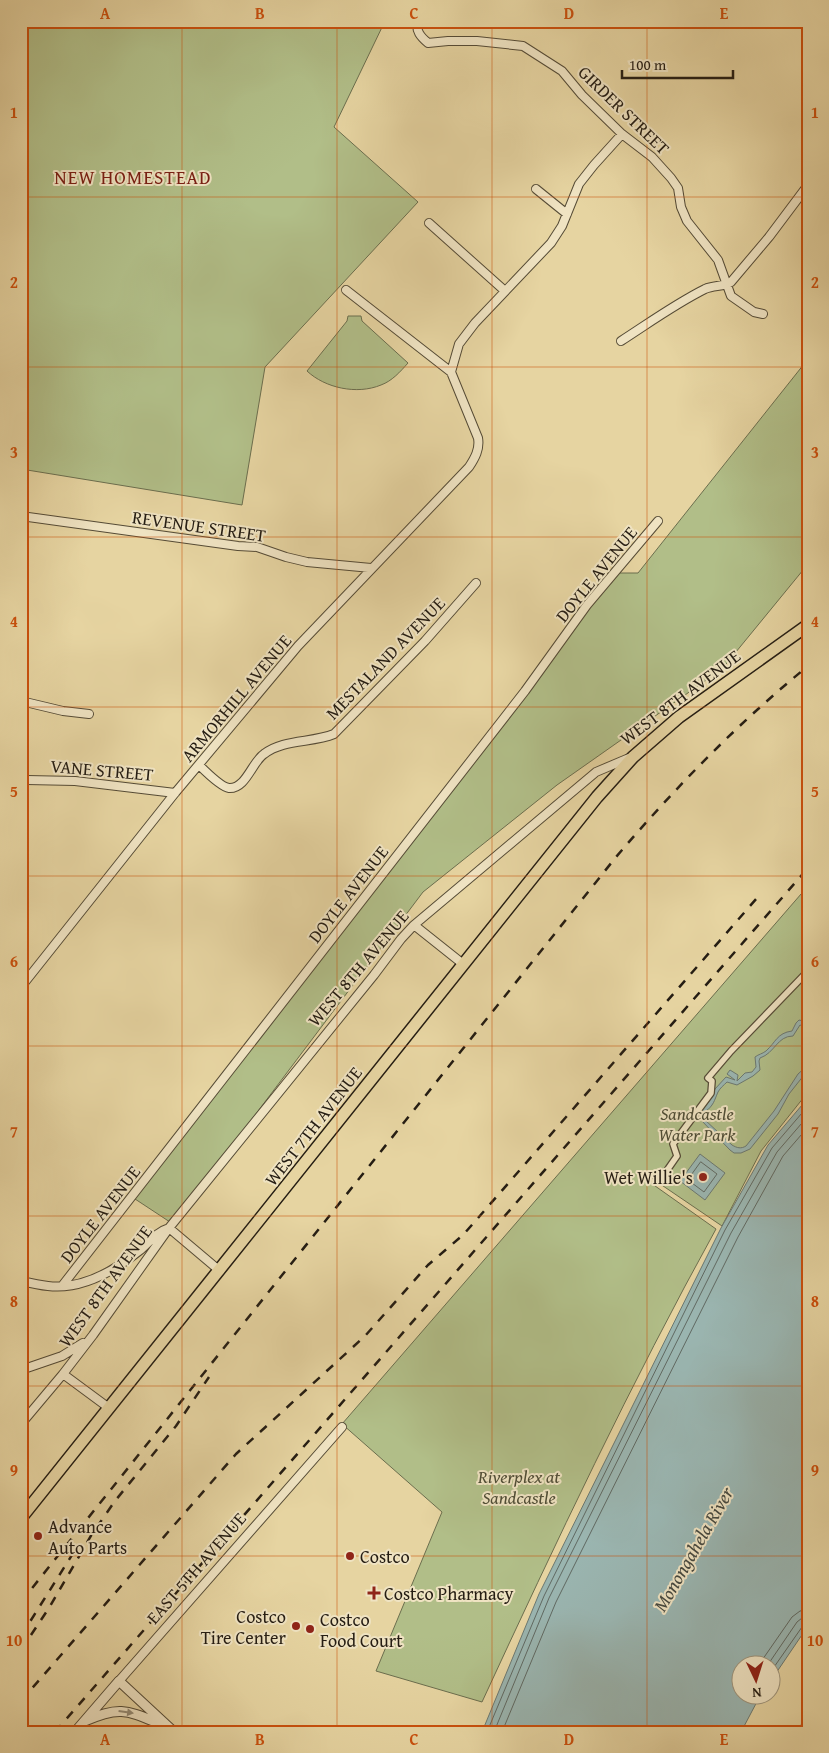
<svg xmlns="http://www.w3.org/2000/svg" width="829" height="1753" font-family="'Gentium Book Plus',serif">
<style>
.green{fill:#b1be88;stroke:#6b6e4e}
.water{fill:#9ab5b0;stroke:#6b7871}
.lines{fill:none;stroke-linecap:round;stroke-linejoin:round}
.shore{stroke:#606962;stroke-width:1}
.pedestrian-casing{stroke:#554b36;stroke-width:8}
.minor-casing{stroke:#554b36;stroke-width:10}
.tertiary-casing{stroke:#554b36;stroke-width:11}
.primary-casing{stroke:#251d13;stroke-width:14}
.pedestrian{stroke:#efe3c2;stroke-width:5.5}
.minor{stroke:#efe3c2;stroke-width:8}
.tertiary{stroke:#efe3c2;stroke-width:9}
.primary{stroke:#e6d4a1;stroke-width:11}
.rail{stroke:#251d13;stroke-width:2.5;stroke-dasharray:9 9;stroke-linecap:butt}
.oneway{fill:#948a73}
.grid{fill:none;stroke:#cb500d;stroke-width:1;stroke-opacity:0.55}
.poi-dot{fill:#8f2418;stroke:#efe3c2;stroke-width:2}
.labels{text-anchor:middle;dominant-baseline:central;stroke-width:4;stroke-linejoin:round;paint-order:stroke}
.street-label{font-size:18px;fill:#251d13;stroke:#efe3c2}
.park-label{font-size:18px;font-style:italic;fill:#4f4d36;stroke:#efe3c2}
.poi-label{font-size:18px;fill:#251d13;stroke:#efe3c2;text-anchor:start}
.neighbourhood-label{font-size:19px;letter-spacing:1px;fill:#7a1f14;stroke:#efe3c2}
.water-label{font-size:19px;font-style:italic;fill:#484b42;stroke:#efe3c2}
.neatline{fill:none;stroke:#cb500d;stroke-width:2}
.grid-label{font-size:16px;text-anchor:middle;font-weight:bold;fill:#cb500d}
</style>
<rect width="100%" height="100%" fill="#e6d4a1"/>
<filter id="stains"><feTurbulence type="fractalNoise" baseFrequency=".004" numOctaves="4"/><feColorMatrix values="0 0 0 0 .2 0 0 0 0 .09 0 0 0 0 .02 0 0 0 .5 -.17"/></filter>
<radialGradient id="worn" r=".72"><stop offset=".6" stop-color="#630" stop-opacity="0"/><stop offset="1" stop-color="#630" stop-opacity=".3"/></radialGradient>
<path class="green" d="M21,21H385L334,127L418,202L265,367L242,505L21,469Z
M348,316H361L362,321L408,363C400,372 392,381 381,385C357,395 325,388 307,371L347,321Z
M808,359V564L722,669L557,785L423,892L173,1224L132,1197L614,573H638Z
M808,886V1092L761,1151L722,1226L644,1173L641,1176L716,1229C631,1383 556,1542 482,1702L376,1671L442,1512L342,1424Z"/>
<path class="water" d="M799,1020L808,1022V1028L800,1025L793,1036C777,1036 775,1053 760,1058L759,1061L760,1070L753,1076L737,1085L727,1082C724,1085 720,1088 718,1092C714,1101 714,1105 705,1112V1120L732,1145C737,1148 741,1149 746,1146L774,1111L798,1074L808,1065V1070L789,1094L778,1114L750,1149L741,1153H734L730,1150L700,1119L702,1109L708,1103L715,1089L726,1077L735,1080L727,1074L730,1070L738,1075L737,1081L745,1073L752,1072L756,1067L755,1057C759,1054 762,1054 766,1051C776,1042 777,1033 792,1031L796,1023Z
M808,1098V1626L772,1679V1666H742V1696H760L741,1732H482L539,1594L721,1228L768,1145Z
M700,1154L725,1173L705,1200L680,1181Z"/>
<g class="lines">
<path class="shore" d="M701,1162L717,1174L704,1192L688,1180Z
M758,1666L792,1617L800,1611L808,1610
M767,1666L797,1622L802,1618H808
M772,1670L802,1627L808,1624
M487,1732L544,1596L725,1230L772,1148L808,1106
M494,1732L549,1598L731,1233L777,1152L808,1116
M502,1732L556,1602L738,1237L783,1156L808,1127"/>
<g class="pedestrian-casing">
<path id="pedestrian" d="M661,1179L677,1156L673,1144L711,1093L712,1081L708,1078L731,1051L808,971"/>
</g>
<g class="minor-casing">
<path id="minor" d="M418,21C415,31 421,37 428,43L448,41H477L523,46L562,71L582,95L622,134L652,157L671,178L678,188L681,207L687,221L718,260L731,296L754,312L763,314
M536,189L567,214
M429,223L505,291
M621,341C649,323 675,304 705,289C714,285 723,287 731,282L769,237L805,189
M451,372L459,344L475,323L551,243L562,226L579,184L594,165L622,134
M21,516L238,546L257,547L286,557L307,562L371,568
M21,701L63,711L89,714
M199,765C205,771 221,787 229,788C246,789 252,762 264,754C283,739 312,743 334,734L425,641L476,583
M27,780L75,781L175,793
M414,925L463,964
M21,987L175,793L298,646L469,467C475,458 480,449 478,438L451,372L346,290
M21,1281C30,1283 39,1285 48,1286C82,1290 113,1272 139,1251C149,1243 156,1232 169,1228L220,1271
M62,1286L525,691L587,605L658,521
M21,1370L62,1356L83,1343
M63,1374L109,1408
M21,1424L63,1374L93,1335L169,1228L374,975L401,939L414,925L596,772L629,758
M119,1681L342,1427"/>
</g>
<g class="tertiary-casing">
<path id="tertiary" d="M85,1721C121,1705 128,1711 163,1725
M75,1732L119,1681L174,1732"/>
</g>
<g class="primary-casing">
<path id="primary" d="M21,1518L597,797L633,757L679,717L808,625"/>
</g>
<use href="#pedestrian" class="pedestrian"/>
<use href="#minor" class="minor"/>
<use href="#tertiary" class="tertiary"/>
<use href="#primary" class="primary"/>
<path class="rail" d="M21,1602L616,857C675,788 738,723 808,666
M21,1636L77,1547
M21,1650L49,1608L92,1534L115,1501L176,1426L209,1377
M21,1701L236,1454L365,1336L428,1265L463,1235L478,1218L757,898
M55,1732L808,868
M798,1732L808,1715"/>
</g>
<defs><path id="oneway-solid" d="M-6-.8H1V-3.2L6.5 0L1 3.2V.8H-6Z" transform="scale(1.25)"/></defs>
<use class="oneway" href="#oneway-solid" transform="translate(126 1712) rotate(8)"/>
<path class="grid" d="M182,21V1732M337,21V1732M492,21V1732M647,21V1732M21,197H808M21,367H808M21,537H808M21,707H808M21,876H808M21,1046H808M21,1216H808M21,1386H808M21,1556H808"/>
<g class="poi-dot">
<circle cx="703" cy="1177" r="5"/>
<circle cx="38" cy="1536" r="5"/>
<circle cx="350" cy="1556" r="5"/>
<path d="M371.5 1585.5h5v5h5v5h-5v5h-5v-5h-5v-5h5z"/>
<circle cx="296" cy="1626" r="5"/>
<circle cx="310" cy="1629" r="5"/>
</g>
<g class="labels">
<g class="street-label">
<text transform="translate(624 110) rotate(44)">GIRDER STREET</text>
<text transform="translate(199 526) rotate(8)">REVENUE STREET</text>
<text transform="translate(596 574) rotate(-51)">DOYLE AVENUE</text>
<text transform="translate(385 658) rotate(-46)">MESTALAND AVENUE</text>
<text transform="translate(680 697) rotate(-37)">WEST 8TH AVENUE</text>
<text transform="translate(236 698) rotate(-50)">ARMORHILL AVENUE</text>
<text transform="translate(102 770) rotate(5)">VANE STREET</text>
<text transform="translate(348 894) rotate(-52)">DOYLE AVENUE</text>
<text transform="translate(358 968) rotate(-50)">WEST 8TH AVENUE</text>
<text transform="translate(313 1126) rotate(-52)">WEST 7TH AVENUE</text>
<text transform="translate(100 1214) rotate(-52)">DOYLE AVENUE</text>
<text transform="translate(105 1286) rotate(-54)">WEST 8TH AVENUE</text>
<text transform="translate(196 1568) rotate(-49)">EAST 5TH AVENUE</text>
</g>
<g class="park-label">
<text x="697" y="1113">Sandcastle<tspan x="697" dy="21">Water Park</tspan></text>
<text x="519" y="1476">Riverplex at<tspan x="519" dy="21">Sandcastle</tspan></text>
</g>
<g class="poi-label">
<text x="693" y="1177" text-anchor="end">Wet Willie's</text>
<text x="48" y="1526">Advance<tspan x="48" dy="21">Auto Parts</tspan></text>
<text x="360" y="1556">Costco</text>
<text x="384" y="1593">Costco Pharmacy</text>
<text x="286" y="1616" text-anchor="end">Costco<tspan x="286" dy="21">Tire Center</tspan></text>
<text x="320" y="1619">Costco<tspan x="320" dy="21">Food Court</tspan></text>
</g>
<g class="neighbourhood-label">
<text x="133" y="177">NEW HOMESTEAD</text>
</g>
<g class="water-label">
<text transform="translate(693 1549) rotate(-60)">Monongahela River</text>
</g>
</g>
<rect width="829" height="1753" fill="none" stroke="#e6d4a1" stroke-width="55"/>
<g transform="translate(756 1680) rotate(176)"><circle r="24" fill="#efe3c2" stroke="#9e947c"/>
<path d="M0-4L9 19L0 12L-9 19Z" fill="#8f2418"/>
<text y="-8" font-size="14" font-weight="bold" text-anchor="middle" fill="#251d13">N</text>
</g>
<path d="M622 70v8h111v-8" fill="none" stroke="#251d13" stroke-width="2.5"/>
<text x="629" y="70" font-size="15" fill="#251d13" stroke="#efe3c2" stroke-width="4" paint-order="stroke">100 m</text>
<rect x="28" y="28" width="774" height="1698" class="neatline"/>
<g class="grid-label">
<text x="105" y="19">A</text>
<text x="260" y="19">B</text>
<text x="414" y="19">C</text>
<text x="569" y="19">D</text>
<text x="724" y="19">E</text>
<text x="14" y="118">1</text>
<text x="815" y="118">1</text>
<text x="14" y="288">2</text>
<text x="815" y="288">2</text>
<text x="14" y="458">3</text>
<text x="815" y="458">3</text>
<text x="14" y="627">4</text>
<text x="815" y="627">4</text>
<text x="14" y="797">5</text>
<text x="815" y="797">5</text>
<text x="14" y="967">6</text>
<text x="815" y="967">6</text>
<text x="14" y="1137">7</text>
<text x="815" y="1137">7</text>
<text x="14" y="1307">8</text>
<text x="815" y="1307">8</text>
<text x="14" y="1476">9</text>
<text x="815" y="1476">9</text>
<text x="14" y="1646">10</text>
<text x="815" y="1646">10</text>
<text x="105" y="1745">A</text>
<text x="260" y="1745">B</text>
<text x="414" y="1745">C</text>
<text x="569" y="1745">D</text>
<text x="724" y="1745">E</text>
</g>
<rect width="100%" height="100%" filter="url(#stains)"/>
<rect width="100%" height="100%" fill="url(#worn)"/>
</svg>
